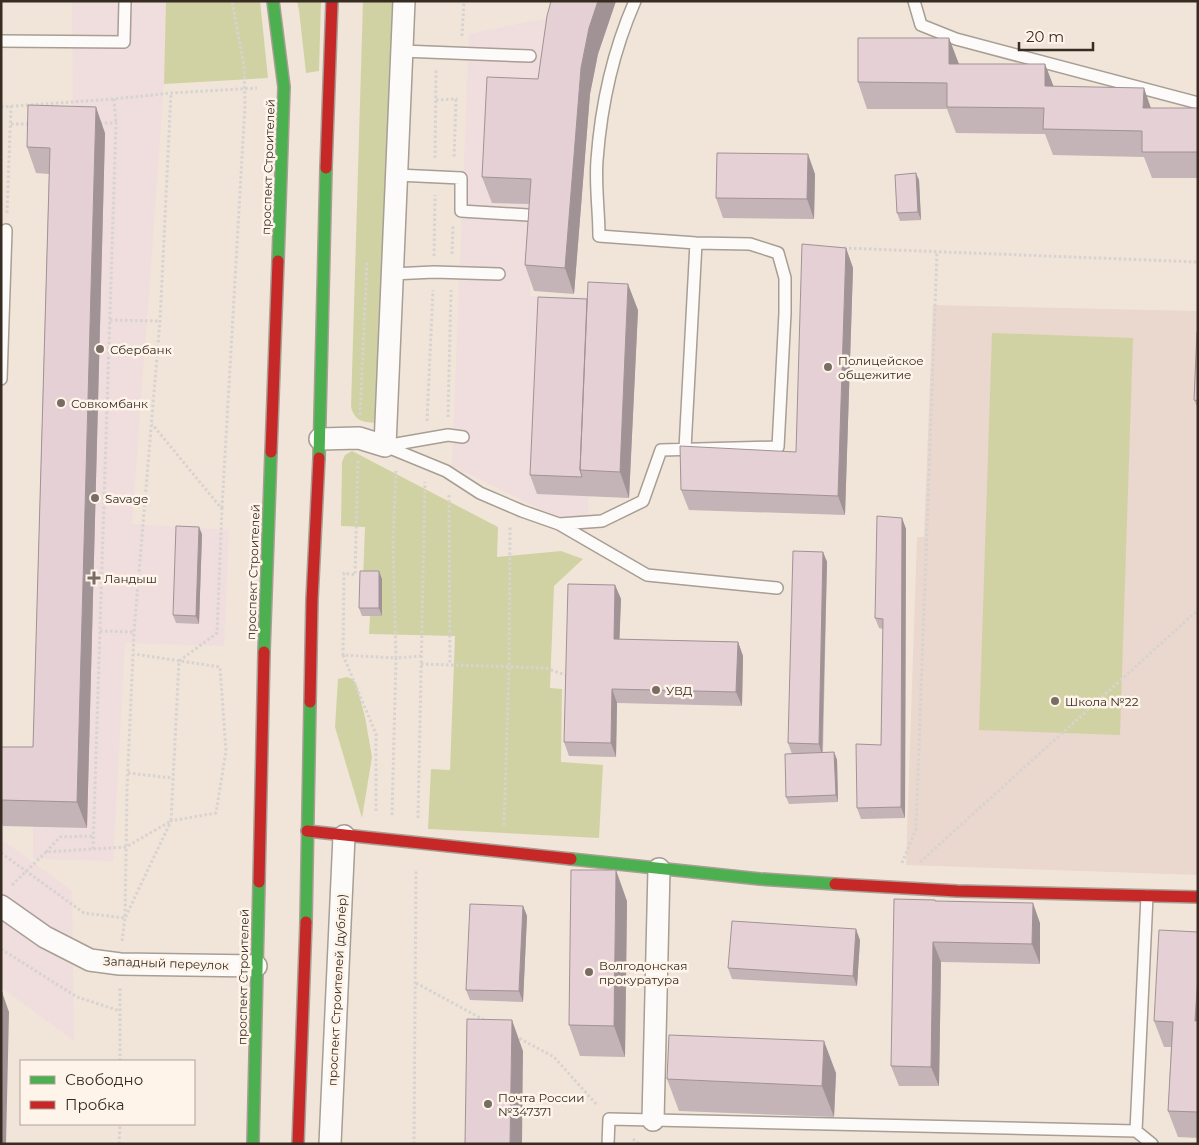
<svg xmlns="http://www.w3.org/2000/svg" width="1199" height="1145" font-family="Montserrat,sans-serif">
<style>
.commercial{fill:#f0ddde}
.education{fill:#ead7cd}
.green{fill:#d1d2a3}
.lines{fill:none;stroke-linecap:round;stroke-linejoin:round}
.lane-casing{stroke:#a79e94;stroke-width:14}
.street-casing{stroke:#a79e94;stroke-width:24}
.fast-casing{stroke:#a79e94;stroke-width:14}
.jam-casing{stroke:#a79e94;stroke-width:14}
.path{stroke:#d7d3d0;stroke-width:3;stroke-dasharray:2.5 2.5;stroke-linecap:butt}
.lane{stroke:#fdfbf9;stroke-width:11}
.street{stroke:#fdfbf9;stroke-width:21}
.fast{stroke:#4caf50;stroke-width:11}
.jam{stroke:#c62828;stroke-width:11}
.wall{fill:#c4b3b7}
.shaded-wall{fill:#a09295}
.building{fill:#e4d0d5;stroke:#a09295}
.poi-dot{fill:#786d62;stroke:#fff4e9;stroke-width:2}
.labels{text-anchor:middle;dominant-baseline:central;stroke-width:5;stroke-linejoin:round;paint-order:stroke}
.street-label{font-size:12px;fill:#372c22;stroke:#fff4e9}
.poi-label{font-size:12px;fill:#372c22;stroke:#fff4e9;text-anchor:start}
</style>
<rect width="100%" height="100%" fill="#f1e5d9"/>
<path class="commercial" d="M72,1H166L164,84L132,524L229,530L224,646L125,643L113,861L33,859V826L87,828L105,134L73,132Z
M562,15L543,90L530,296L594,297L588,532L452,466L469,34Z
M1,839L72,891L74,1041L1,987Z"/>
<path class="education" d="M933,305L1198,311V875L906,865L917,537H924Z"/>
<path class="green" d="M166,1H260L268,78L164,84Z
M297,1H321L319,71L306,73L299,10Z
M363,1H397L376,423C362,422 355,421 351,407Z
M992,333L1133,338L1120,735L979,730Z
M352,451L498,527L497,557L561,551L583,559L554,586L550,688L562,689L561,762L603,765L599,838L428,829L431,769L450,770L455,636L369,634L370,616H381L382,579H363L365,527L341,526L342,462L345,455Z
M347,677L352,679L356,683L365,717L372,757L362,818L335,727L338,679Z"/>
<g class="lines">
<g class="lane-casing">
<path id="lane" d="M914,1L921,25L956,39L1198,103
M1,41L124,42L125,1
M402,51L530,56
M397,175L461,178V211L528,215
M392,274L434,272L499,274
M1,379L6,230
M385,446L446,471L480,493L522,511L559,524L602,521L643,501L661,450L778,447L785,313V278L778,253L750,244L696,243L599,236C599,211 595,185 597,160C601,106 613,51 635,1
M385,446L448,435L463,437
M685,449L696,243
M559,524L647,575L777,588
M1147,896L1136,1131L1152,1144
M608,1144L609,1119L1136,1131"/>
</g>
<g class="street-casing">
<path id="street" d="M320,439L359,438L385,446L404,1
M1,906L45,937L90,960L120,964L256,966
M653,1120L659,869
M330,1144L344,836"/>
</g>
<g class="fast-casing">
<path id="fast" d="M273,1L284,87L278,261
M319,458L326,168
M264,652L271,452
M571,859L760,879L835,884
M306,922L310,702
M253,1144L259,882"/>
</g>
<g class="jam-casing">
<path id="jam" d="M326,168L332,1
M271,452L278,261
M310,702L312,600L319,458
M307,831L571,859
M259,882L264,652
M835,884L957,891L1198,897
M298,1144L306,922"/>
</g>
<path class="path" d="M462,36L464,1
M114,99L116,123
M436,100L456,99L454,159
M1,107L114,99L171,93L257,88
M11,124H30
M435,158L436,70
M7,213L11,106
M844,248L1198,262
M452,254L453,225
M434,256L435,195
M110,320L160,321
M360,415L367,262
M448,417L451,290
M427,421L433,290
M358,461L355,575L344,573L343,655L396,658L393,542L396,469
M449,495L450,665
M222,508L245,105L244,65L232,1
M100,631L134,632
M343,655L376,734V812
M421,664L546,668L568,676
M128,773L172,778
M392,815L396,658L421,656
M418,818L425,482
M504,825L509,667L510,526
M93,849L116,123H99
M46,852L60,837L94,836
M1,853L84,913L125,918L171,821L216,813L226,751L220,667L134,654
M920,862L1198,610
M902,863L916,829L937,252
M12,885L46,852L126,847L171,821L179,661L217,633L222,509L152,424
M122,941L125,918L127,789L134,632L160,321L171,93
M1,949L77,997L120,1011
M416,983L486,1021
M515,1036L554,1057L597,1105
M120,1061V987
M633,1139L639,1144
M119,1144L120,1124
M414,1144L416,869"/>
<use href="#lane" class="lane"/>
<use href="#street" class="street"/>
<use href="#fast" class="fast"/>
<use href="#jam" class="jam"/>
</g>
<path class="wall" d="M551,1H616L598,54L590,94L574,294L534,291L525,265L529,204L492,203L482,177L538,79Z
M949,38L958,64H1045L1053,86L1151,108H1198V178H1152L1144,157L1053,155L1045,134L956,133L947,109H867L858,82Z
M105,133L87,828L3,826L1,821V747H33L49,174L36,173L27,147Z
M815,174L814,219L723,218L716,198Z
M919,180L921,220L900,221L897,213Z
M846,248L853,268L845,515L689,510L681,490L796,452Z
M638,310L629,498L537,494L530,475Z
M1198,332V409L1194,400Z
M902,518L906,529L905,818L861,819L857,808L881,745L883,629L879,628L875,618Z
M202,534L199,624L176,623L173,615Z
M823,552L827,562L823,753L834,752L837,760L838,802L789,804L786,797L792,754L788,743Z
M382,579V616H362L359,608Z
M615,585L621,599L619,639L738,642L743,656L742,706L617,703L616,757L569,756L564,742Z
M935,900V901L1040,923V964L941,962L939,1086H899L891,1066Z
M627,901L625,1057L580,1056L569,1025Z
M523,906L527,916L523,1002L470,1000L466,990Z
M1198,932V1138L1178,1137L1168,1111L1171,1047H1164L1154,1021Z
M860,940L857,986L732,979L728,968Z
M836,1073L834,1117L679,1111L667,1079Z"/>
<path class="shaded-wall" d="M598,1H616L598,54L590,94L574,294L565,268L581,68L589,28Z
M949,38L959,64H949Z
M1045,64L1055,90L1045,86Z
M1144,88L1153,114L1143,108Z
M96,107L105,133L87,828L77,802Z
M808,154L815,174L814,219L807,199Z
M916,173L919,180L921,220L918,212Z
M846,248L853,268L845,515L838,496Z
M628,284L638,310L629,498L620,472Z
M902,518L906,529L905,818L901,807Z
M199,527L202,534L199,624L196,616Z
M823,552L827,562L822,755L819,744Z
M379,571L382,579V616L379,608Z
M615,585L621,599L619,653L614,639Z
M738,642L743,656L742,706L736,692Z
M612,689L617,703L616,757L611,743Z
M834,752L837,760L838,802L836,795Z
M616,870L627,901L625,1057L614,1026Z
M1033,903L1040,923V964L1032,944Z
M523,906L527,916L523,1002L519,991Z
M856,929L860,940L857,986L853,976Z
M933,942L941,962L939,1086L931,1067Z
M1198,975V1028L1195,1021Z
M2,992L9,1012L6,1144H1V1025Z
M512,1020L523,1051L522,1144H510Z
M824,1041L836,1073L834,1117L822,1086Z"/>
<path class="building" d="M551,1H598L589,28L581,68L565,268L525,265L531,179L482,177L487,77L538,79L547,16Z
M858,38H949V64H1045V86L1144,88L1143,108H1198V152H1142V131L1043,129L1044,108L947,107V83L858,82Z
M28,105L96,107L77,802L1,800V747H33L50,148L27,147Z
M717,153L808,154L807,199L716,198Z
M916,173L918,212L897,213L895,175Z
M802,244L846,248L838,496L681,490L680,446L796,452Z
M588,282L628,284L620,472L580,470Z
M538,297L587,299L580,470L582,477L530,475Z
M1197,332H1198V401L1194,400Z
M877,516L902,518L901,807L857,808L856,744L881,745L883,619L875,618Z
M176,526L199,527L196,616L173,615Z
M793,551L823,552L819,744L788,743Z
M360,571H379V608H359Z
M568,584L615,585L614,639L738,642L736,692L612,689L611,743L564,742Z
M834,752L836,795L786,797L785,754Z
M571,870H616L614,1026L569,1025Z
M894,899L935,900V901L1033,903L1032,944L933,942L931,1067L891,1066Z
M470,904L523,906L519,991L466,990Z
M732,921L856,929L853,976L728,968Z
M1159,930L1198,932V975L1195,1021H1198V1112L1168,1111L1173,1022L1154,1021Z
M1,992H2L1,1025Z
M467,1019L512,1020L510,1144H465Z
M669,1035L824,1041L822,1086L667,1079Z"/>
<g class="poi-dot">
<circle cx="100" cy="349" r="5"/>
<circle cx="828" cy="367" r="5"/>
<circle cx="61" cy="403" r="5"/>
<circle cx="95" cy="498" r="5"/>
<path d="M91.5 570.5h5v5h5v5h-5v5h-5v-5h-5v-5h5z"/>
<circle cx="656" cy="690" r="5"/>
<circle cx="1055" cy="701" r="5"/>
<circle cx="589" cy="972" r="5"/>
<circle cx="488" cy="1104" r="5"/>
</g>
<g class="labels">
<g class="street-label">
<text transform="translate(268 167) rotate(-88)">проспект Строителей</text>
<text transform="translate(253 572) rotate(-88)">проспект Строителей</text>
<text transform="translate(166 963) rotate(2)">Западный переулок</text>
<text transform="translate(243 977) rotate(-89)">проспект Строителей</text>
<text transform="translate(337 990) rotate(-87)">проспект Строителей (дублёр)</text>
</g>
<g class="poi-label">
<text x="110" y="349">Сбербанк</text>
<text x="838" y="360">Полицейское<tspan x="838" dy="14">общежитие</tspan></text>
<text x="71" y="403">Совкомбанк</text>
<text x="105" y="498">Savage</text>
<text x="104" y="578">Ландыш</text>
<text x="666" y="690">УВД</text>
<text x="1065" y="701">Школа №22</text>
<text x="599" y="965">Волгодонская<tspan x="599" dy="14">прокуратура</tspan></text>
<text x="498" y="1097">Почта России<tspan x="498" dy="14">№347371</tspan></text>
</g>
</g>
<rect width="1199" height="1145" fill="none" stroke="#372c22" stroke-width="5"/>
<rect x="20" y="1060" width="175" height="65" fill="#fff4e9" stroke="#afa499"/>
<rect x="30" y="1076" width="25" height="8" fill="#4caf50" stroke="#afa499"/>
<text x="65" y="1085" font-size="15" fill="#372c22">Свободно</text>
<rect x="30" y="1101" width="25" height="8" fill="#c62828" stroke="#afa499"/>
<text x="65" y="1110" font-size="15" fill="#372c22">Пробка</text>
<path d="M1019 42v8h74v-8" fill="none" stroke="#372c22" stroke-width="2.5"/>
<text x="1026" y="42" font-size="15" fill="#372c22" stroke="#fff4e9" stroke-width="4" paint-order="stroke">20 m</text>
</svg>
